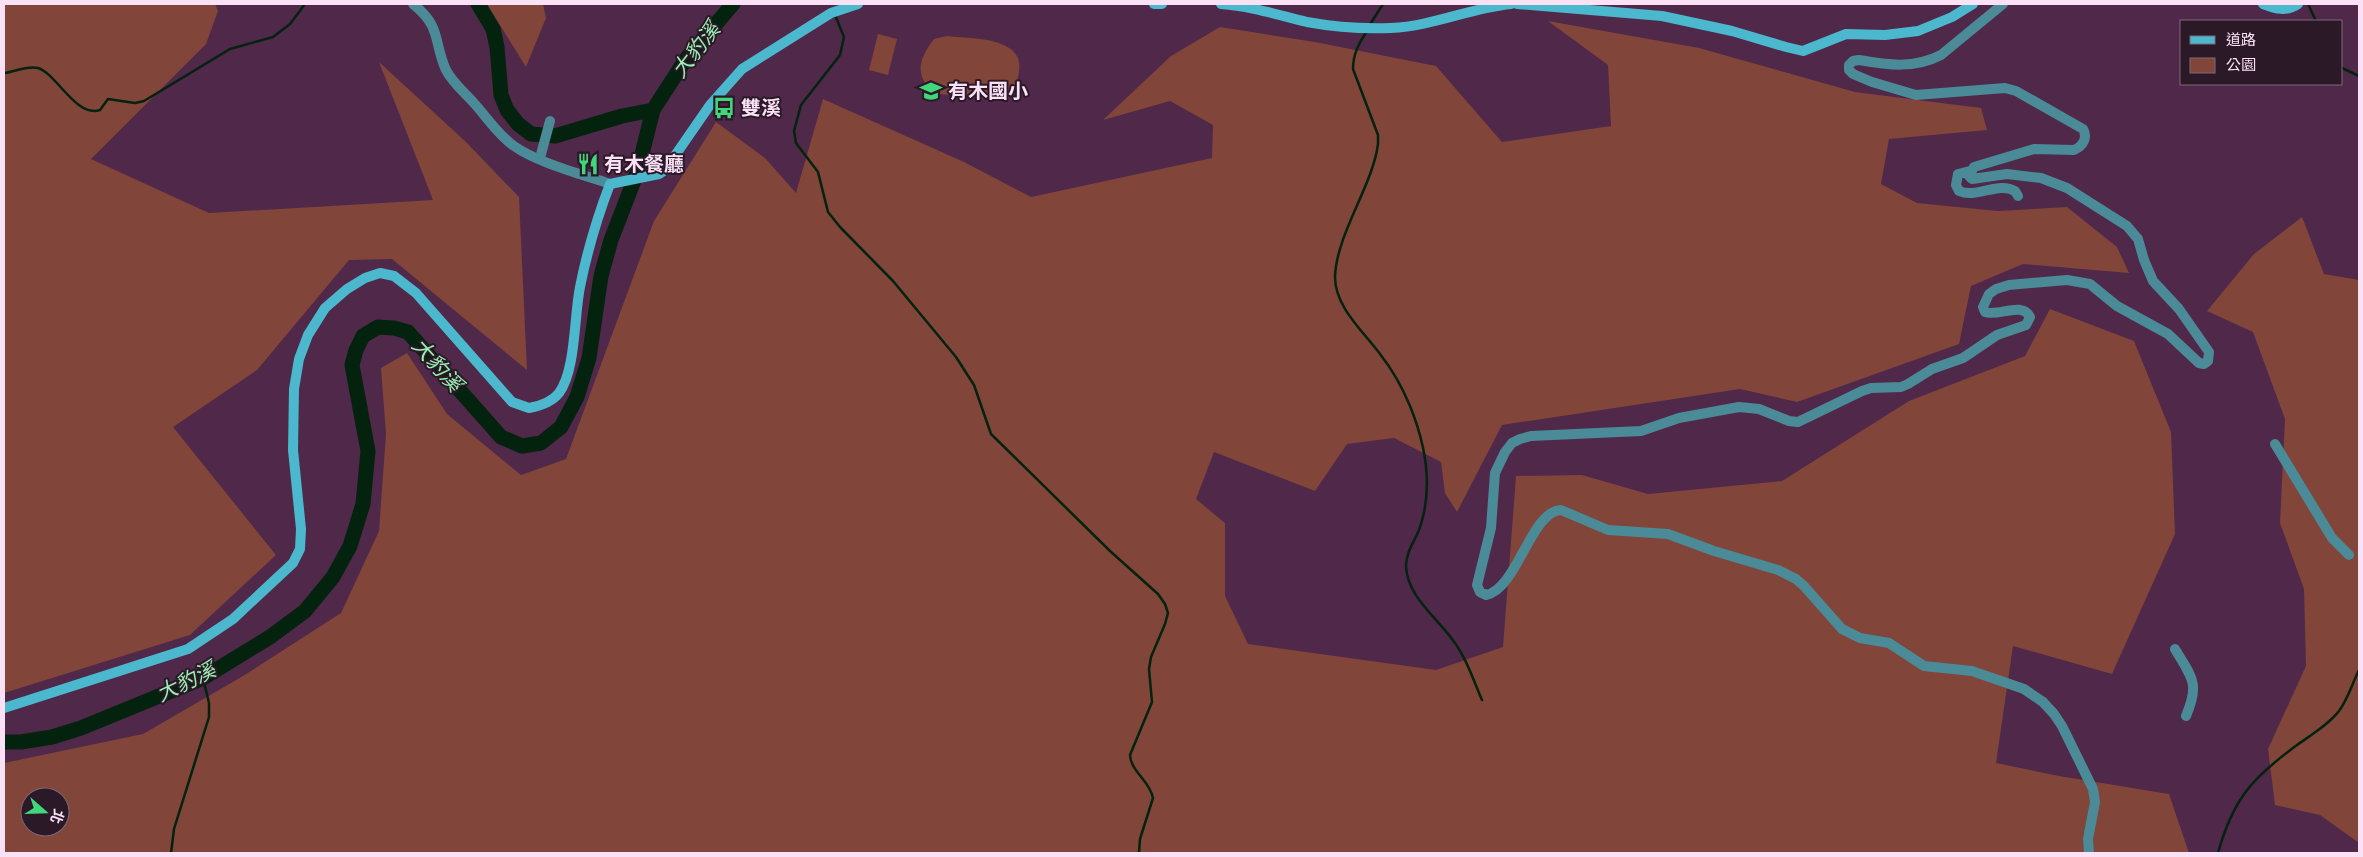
<svg xmlns="http://www.w3.org/2000/svg" width="2363" height="857" font-family="Jost,'Noto Sans TC',sans-serif">
<style>
.green{fill:#814539;fill-rule:evenodd}
.lines{fill:none;stroke-linecap:round;stroke-linejoin:round}
.stream{stroke:#03230f;stroke-width:2.5}
.river{stroke:#03230f;stroke-width:15}
.street{stroke:#4b8a97;stroke-width:10}
.secondary{stroke:#4bb8cd;stroke-width:10}
.labels{text-anchor:middle;dominant-baseline:central;stroke-width:4;stroke-linejoin:round;paint-order:stroke}
.poi-label{font-size:20px;font-weight:bold;fill:#fbe1f6;stroke:#2b1928;text-anchor:start}
.water-label{font-size:21px;font-style:italic;fill:#99f0b2;stroke:#2b1928}
</style>
<rect width="100%" height="100%" fill="#50284a"/>
<path class="green" d="M4,4H215L218,11L206,44L91,159L209,213L433,200L379,62L466,142L519,197L527,370L392,259L349,260L257,370L173,427L276,555L190,635L4,693Z
M487,4H543L546,18L526,67Z
M1548,21L1699,48L1855,92L1981,108L1987,130L1889,139L1881,184L1917,203L1998,211L2067,207L2117,247L2129,273L2023,264L1971,286L1959,344L1797,402L1740,389L1502,425L1457,512L1445,493L1441,462L1394,438L1347,444L1315,491L1214,452L1196,499L1225,523V596L1248,644L1436,670L1503,647L1516,476L1582,475L1648,494L1782,481L1909,401L2025,356L2050,309L2134,341L2171,432L2175,534L2112,674L2013,646L1996,763L2059,776L2169,794L2189,853H4V763L143,734L243,676L341,613L379,531L386,434L381,368L407,353L447,414L521,475L566,459L654,221L716,122L765,158L796,193L823,99L964,162L1031,197L1212,158L1213,125L1170,101L1103,120L1171,56L1220,27L1315,42L1436,66L1502,142L1611,126L1608,65ZM30,797H60V827H30Z
M878,34L897,39L888,75L869,70Z
M947,36C971,39 1025,36 1019,72C1018,82 1014,89 1006,95L1009,96L1008,101L921,92V87H928C914,70 922,55 934,39Z
M2302,217L2324,274L2359,280V843L2320,815L2275,805L2268,749L2306,666L2304,589L2280,523L2285,419L2253,332L2207,311L2254,254Z"/>
<g class="lines">
<path class="stream" d="M2308,4L2316,21
M835,15L844,37L840,55L801,105L794,131L796,143L818,172L828,212L840,227L893,281L956,357L974,385L991,434L1110,551L1158,594L1165,604L1168,613L1165,624L1151,657L1149,669L1152,702L1130,755C1131,772 1150,781 1153,798L1140,839L1139,853
M1369,26L1383,4
M1367,31C1359,43 1353,54 1353,69L1378,135V144C1373,185 1336,235 1335,277C1335,307 1363,331 1380,354C1391,368 1403,389 1410,406C1425,443 1433,485 1421,524C1417,539 1406,550 1406,566C1407,596 1436,617 1452,639C1466,657 1473,679 1482,700
M2342,68L2359,76
M4,73C15,72 27,65 38,68C57,74 76,118 100,110L108,99L135,103L144,101L230,49L273,37L290,24L305,4
M171,853L174,829L209,717V703L203,678
M2218,853C2233,799 2252,778 2297,745C2311,735 2328,725 2339,711C2348,699 2352,684 2359,670"/>
<path class="river" d="M478,4L493,29L497,47L501,95L507,110L518,124L531,134L555,136L622,116L653,110
M4,742H21L52,737L81,728L203,678L270,637L305,611L333,577L350,546L363,504L368,451L352,365L356,350L363,336L378,327L394,328L408,332L501,437L522,446L541,443L561,427L577,397L589,358L601,276L611,240L638,170L653,110L686,59L733,4"/>
<path class="street" d="M413,4C442,27 433,41 446,70C452,82 464,92 473,102C486,116 498,135 514,146C538,163 581,174 610,184
M2003,4L1941,55C1914,69 1888,65 1859,60L1853,61L1849,65V70L1853,74L1872,82L1916,95L2005,88L2016,91L2083,129C2088,138 2083,146 2074,150L2034,149L1974,167L1969,176L1972,179L2007,174L2041,178L2067,188L2127,226L2138,239L2144,260L2153,281L2179,309L2209,352L2208,361L2204,364L2199,363L2168,334L2117,306L2090,284L2067,280L2009,285L1996,289L1989,294L1983,307L1985,312C1998,317 2022,301 2030,317L2026,325L1997,335L1963,358L1932,369L1908,384L1901,387L1871,388L1862,391L1798,422L1789,421L1759,409L1739,407L1679,418L1641,431L1531,436L1520,439L1512,443L1505,452L1495,473L1491,528L1477,585L1480,592L1486,595C1517,589 1531,511 1561,510L1608,530L1668,534L1714,551L1778,570L1796,579L1804,586L1842,629L1860,638L1889,643L1924,666L1972,671L2024,689L2043,702L2054,714L2062,726L2093,789L2095,802L2088,839L2089,853
M540,158L550,121
M1970,171L1958,174L1956,185L1959,191C1977,199 1998,181 2015,191L2018,196
M2275,444L2332,538L2349,555
M2175,649C2192,678 2200,683 2186,716"/>
<path class="secondary" d="M1154,4H1162
M1221,4C1251,6 1278,15 1307,22C1334,27 1364,29 1391,28C1433,26 1470,8 1511,4
M1517,4L1662,16L1732,31L1786,47L1803,51L1846,34L1885,35L1918,31L1952,17L1973,4
M2263,4C2276,9 2286,12 2298,4
M4,708L188,649L233,619L293,563L300,549L301,529L293,450L294,389L299,359L308,335L325,308L347,289L365,278L380,273L394,276L416,293L512,402L529,408C540,406 552,402 559,393C576,370 574,316 580,287C587,252 597,218 610,184L659,174L665,170L710,105L742,69L831,13L858,4"/>
</g>
<defs>
<g id="school-bare" transform="scale(1.725)"><path d="M0-5L7-2L0 1L-7-2ZM-4 1L0 2.5L4 1V4Q0 6-4 4Z" fill="#40d77c" stroke="#2b1928" stroke-width="2.5" paint-order="stroke"/></g>
<g id="bus-bare" transform="scale(1.725)"><path d="M-5-6H5V4H4V6H2V4H-2V6H-4V4H-5ZM-3.5-4V0h7V-4ZM-3.5 1.2v1.5H-2V1.2ZM2 1.2v1.5H3.5V1.2Z" fill="#40d77c" stroke="#2b1928" stroke-width="2.5" paint-order="stroke"/></g>
<g id="restaurant-bare" transform="scale(1.725)"><path d="M-5-6h1v4h1v-4h1v4h1v-4h1v5L-1.5 .5V6h-2V.5L-5-1ZM5-6V6H3V1.5H1.5Q1.5-4 5-6Z" fill="#40d77c" stroke="#2b1928" stroke-width="2.5" paint-order="stroke"/></g>
</defs>
<g fill-rule="evenodd">
<use href="#school-bare" x="931" y="91"/>
<use href="#bus-bare" x="724" y="108"/>
<use href="#restaurant-bare" x="588" y="164"/>
</g>
<g class="labels">
<g class="poi-label">
<text x="948" y="91">有木國小</text>
<text x="741" y="108">雙溪</text>
<text x="604" y="164">有木餐廳</text>
</g>
<g class="water-label">
<text transform="translate(696 50) rotate(-52)">大豹溪</text>
<text transform="translate(437 365) rotate(48)">大豹溪</text>
<text transform="translate(186 682) rotate(-26)">大豹溪</text>
</g>
</g>
<rect width="2363" height="857" fill="none" stroke="#fbe1f6" stroke-width="10"/>
<rect x="2180" y="20" width="162" height="65" fill="#2b1928" stroke="#7e697a"/>
<rect x="2190" y="36" width="25" height="8" fill="#4bb8cd" stroke="#7e697a"/>
<text x="2226" y="45" font-size="15" fill="#fbe1f6">道路</text>
<rect x="2190" y="58" width="25" height="15" fill="#814539" stroke="#7e697a"/>
<text x="2226" y="70" font-size="15" fill="#fbe1f6">公園</text>
<g transform="translate(45 812) rotate(110)"><circle r="24" fill="#2b1928" stroke="#7e697a"/>
<path d="M0-4L9 19L0 12L-9 19Z" fill="#40d77c"/>
<text y="-8" font-size="14" font-weight="bold" text-anchor="middle" fill="#fbe1f6">北</text>
</g>
</svg>
